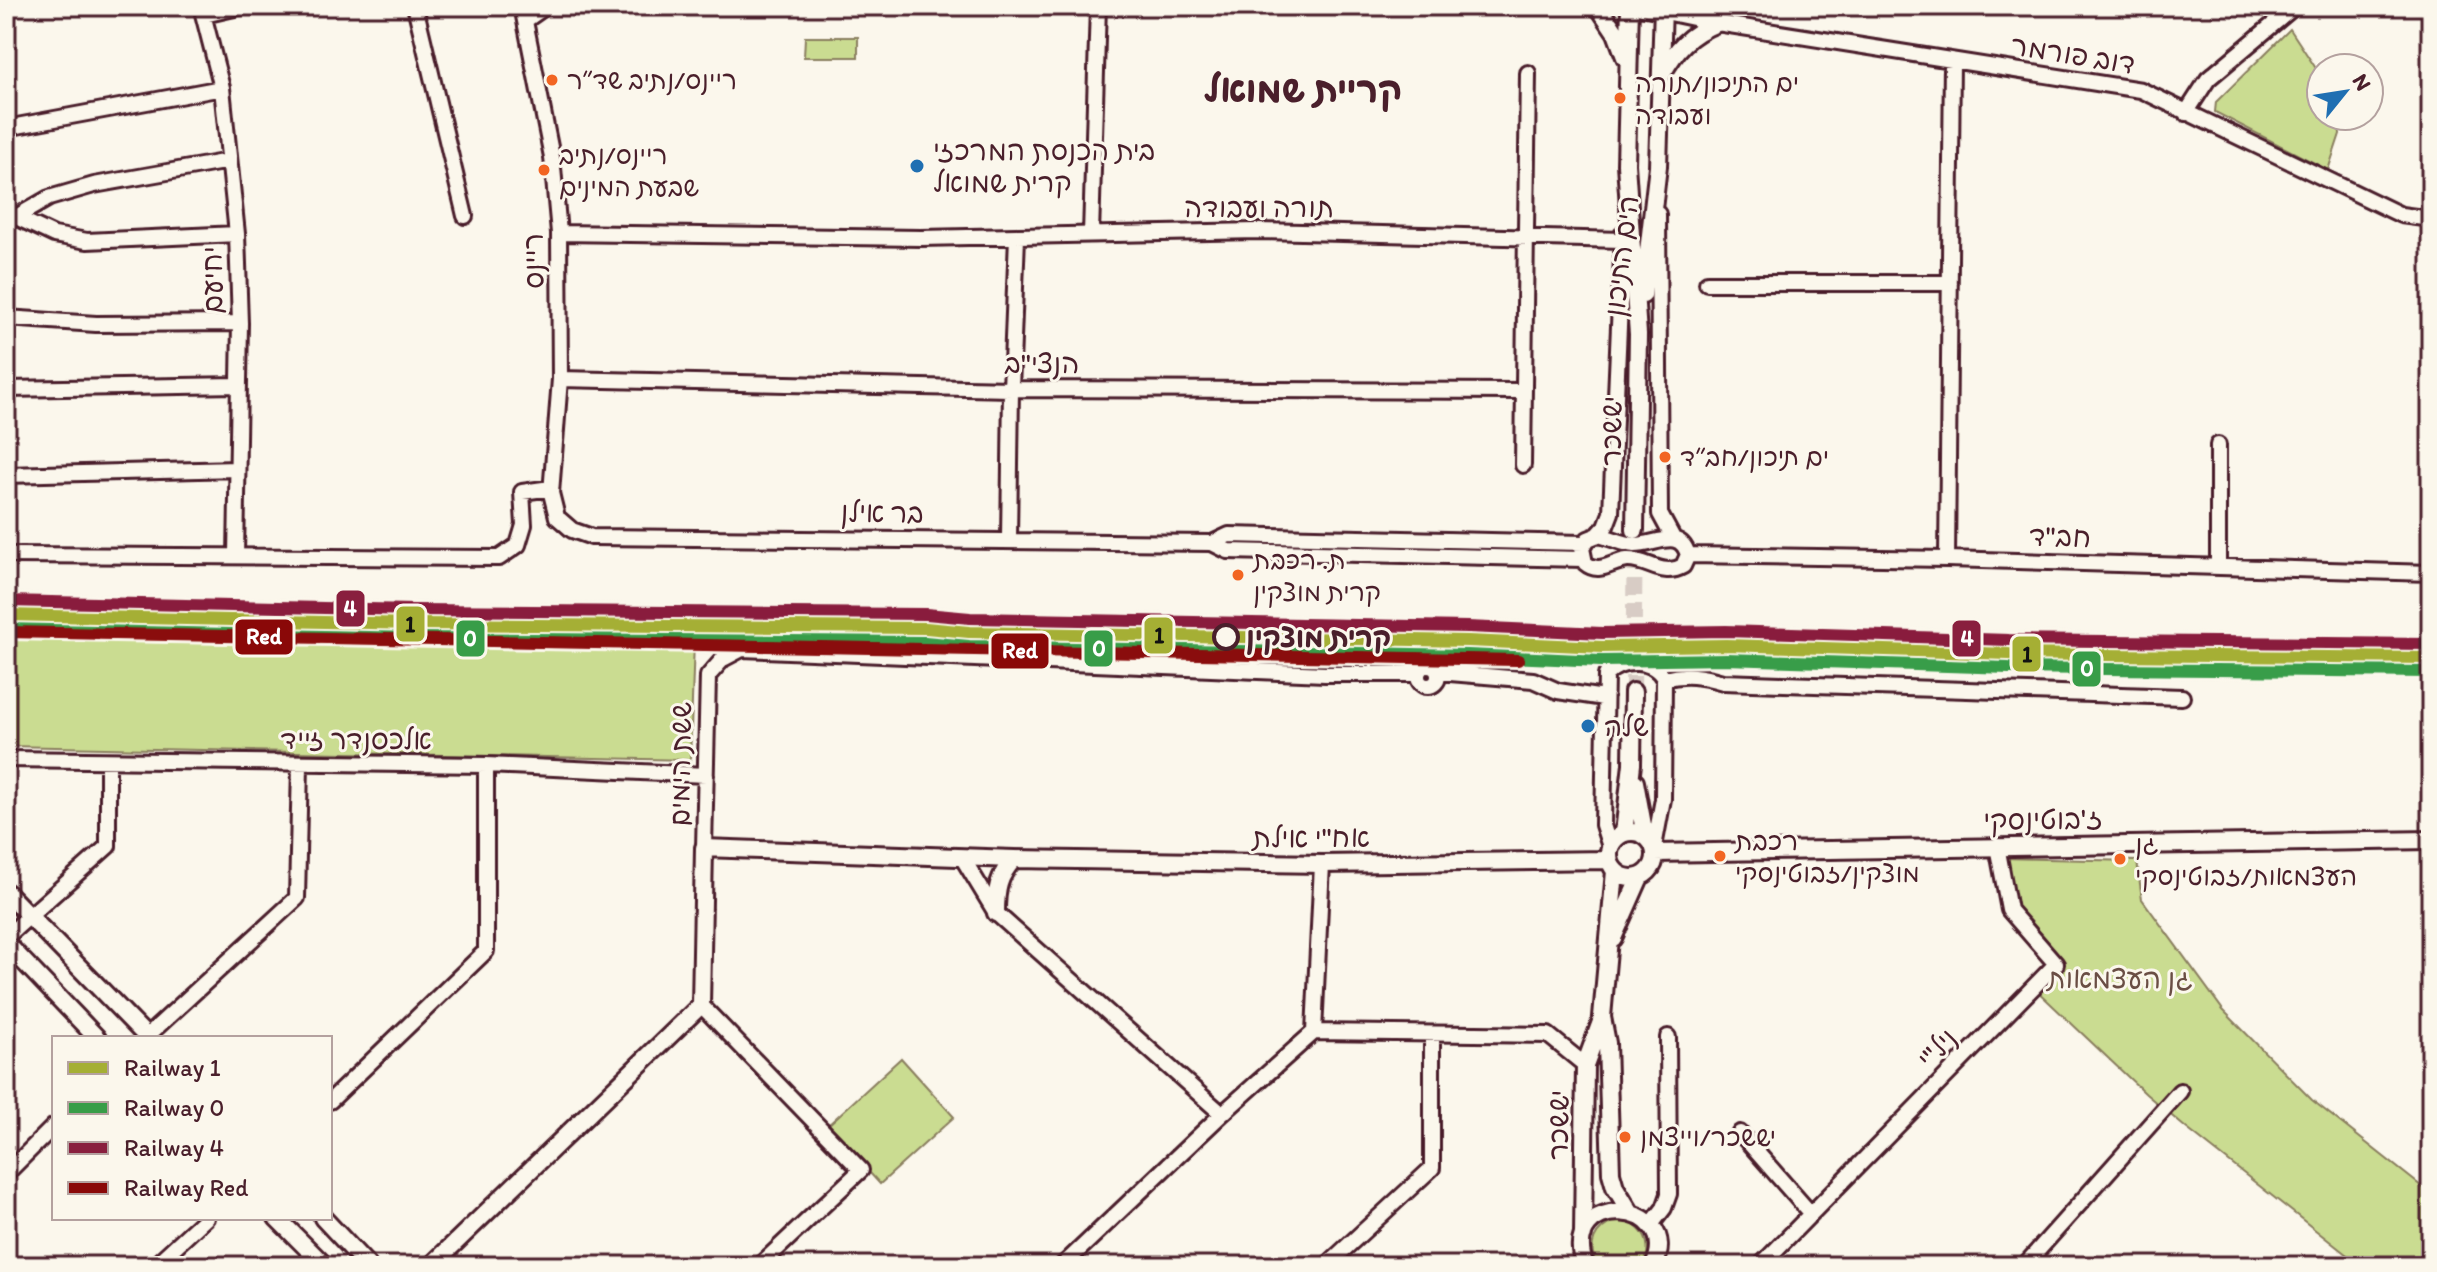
<svg xmlns="http://www.w3.org/2000/svg" width="2437" height="1272" font-family="Itim,'Playpen Sans Hebrew',sans-serif">
<style>
.green{fill:#cadc91;stroke:#8a7e5e;stroke-width:2}
.lines{fill:none;stroke-linecap:round;stroke-linejoin:round}
.tertiary-tunnel{stroke:#d8ccc5;stroke-width:16;stroke-dasharray:16 8;stroke-linecap:butt}
.minor-casing{stroke:#4a1f2b;stroke-width:20}
.tertiary-casing{stroke:#4a1f2b;stroke-width:22}
.minor{stroke:#fbf7ec;stroke-width:14}
.tertiary{stroke:#fbf7ec;stroke-width:16}
.rail-1-casing{stroke:#fbf7ec;stroke-width:18}
.rail-2-casing{stroke:#fbf7ec;stroke-width:18}
.rail-3-casing{stroke:#fbf7ec;stroke-width:18}
.rail-4-casing{stroke:#fbf7ec;stroke-width:18}
.rail-1{stroke:#a5af34;stroke-width:12}
.rail-2{stroke:#389d48;stroke-width:12}
.rail-3{stroke:#891f3e;stroke-width:12}
.rail-4{stroke:#8a0808;stroke-width:12}
.bus-dot{fill:#f26522;stroke:#fbf7ec;stroke-width:3}
.poi-dot{fill:#1f6fb2;stroke:#fbf7ec;stroke-width:3}
.stop-dot{fill:#fbf7ec;stroke:#4a1f2b;stroke-width:4}
.labels{text-anchor:middle;dominant-baseline:central;stroke-width:6;stroke-linejoin:round;paint-order:stroke}
.bus-label{font-size:26px;fill:#4a1f2b;stroke:#fbf7ec;text-anchor:start}
.street-label{font-size:28px;fill:#4a1f2b;stroke:#fbf7ec}
.poi-label{font-size:28px;fill:#4a1f2b;stroke:#fbf7ec;text-anchor:start}
.stop-label{font-size:28px;font-weight:bold;fill:#4a1f2b;stroke:#fbf7ec;text-anchor:start}
.park-label{font-size:28px;fill:#6a4e44;stroke:#fbf7ec}
.district-label{font-size:36px;font-weight:bold;fill:#4a1f2b;stroke:#fbf7ec}
.line-badge{stroke:#fbf7ec;stroke-width:3}
.badge-label{font-size:22px;text-anchor:middle;font-weight:bold;fill:#fff}
.pale-badge-label{font-size:22px;text-anchor:middle;font-weight:bold;fill:#111}
</style>
<rect width="100%" height="100%" fill="#fbf7ec"/>
<filter id="ink" filterUnits="userSpaceOnUse"><feTurbulence type="fractalNoise" baseFrequency=".0125" numOctaves="2"/><feDisplacementMap in="SourceGraphic" scale="16" xChannelSelector="R" yChannelSelector="G"/><feConvolveMatrix kernelMatrix="1 2 1 2 8 2 1 2 1" color-interpolation-filters="sRGB"/></filter>
<g filter="url(#ink)">
<path class="green" d="M2290,29L2321,76V116H2338L2340,134L2328,170L2215,112L2216,102Z
M805,37H858V57H804Z
M6,637L694,641L690,760L6,746Z
M1999,858L2137,861L2142,899L2223,1010L2312,1100L2431,1194V1266H2361L2186,1128L2146,1094L2033,987L2056,963L2009,910Z
M901,1058L954,1117L880,1184L827,1126Z
M1615,1221C1641,1221 1655,1242 1643,1266L1597,1265C1587,1246 1594,1229 1615,1221Z"/>
<g class="lines">
<path class="tertiary-tunnel" d="M1633,692L1635,530"/>
<g class="minor-casing">
<path id="minor" d="M201,6L222,88L237,234L240,323L236,556
M415,6L465,216
M522,6L552,157L559,233L560,379L551,493L557,517L572,530L592,537L1212,543L1229,535L1584,543
M1637,6L1717,23L2141,90L2401,215L2431,219
M204,15L243,6
M526,20L546,6
M2186,113L2208,79L2295,6
M6,128L222,88
M1658,214L1660,514L1673,538
M16,217L49,198L94,185L229,161
M6,219L16,217L54,235L87,241L237,234
M559,233L921,238L1257,231L1623,240
M1091,234L1098,6
M1707,283H1950
M6,318L96,324L240,323
M560,379L1011,389L1524,391
M6,389L238,385
M2218,445V567
M1523,465L1528,73
M6,475L237,469
M1598,535L1606,526L1611,513L1623,233
M1598,535C1610,537 1622,544 1635,545C1656,545 1680,527 1688,555L1683,566C1662,578 1648,559 1627,560C1611,562 1599,575 1585,563L1582,548L1588,539Z
M1009,539L1011,389L1017,237
M1212,543L1228,551L1583,559
M6,555L499,558L518,545L524,525L522,492L551,488
M1688,555L1947,559L2431,573
M1947,559L1952,61
M1418 676a10 10 0 1 1 20 0a10 10 0 1 1-20 0Z
M1438,672L1533,680L1558,691L1604,698
M1664,679C1685,673 1702,676 1723,682L2182,697
M6,759L486,765L706,775
M1610,847L1603,825L1606,675C1621,659 1653,658 1664,679L1663,799L1654,847
M704,848L708,676L723,659L742,649L1325,674H1417
M962,857L996,913L1222,1114
M6,937L108,846V762
M701,1005L861,1170L759,1266
M1314,1032L1548,1035L1585,1065
M1314,1032L1322,864
M145,1038L297,898L300,765
M330,1101L486,951V765
M1740,1133L1811,1214
M6,1174L54,1126
M1650,1226L1664,1208L1669,1194L1668,1037
M154,1266L206,1218
M1062,1266L1222,1114L1314,1032
M1326,1266L1432,1168V1034
M1760,1266L2056,964L2009,910L1997,846
M2024,1266L2180,1091"/>
</g>
<g class="tertiary-casing">
<path id="tertiary" d="M1598,6L1616,33L1625,57
M1630,6L1626,164L1638,334L1635,530
M1662,74C1676,49 1689,34 1717,23
M1643,295L1658,166L1663,6
M1635,782L1645,836
M1609 855a23 23 0 1 1 46 0a23 23 0 1 1-46 0Z
M1624,833L1632,764L1633,692
M1655,853L2431,840
M1615,871L1602,1017L1607,1043L1611,1173L1615,1187L1630,1212
M6,892L148,1038
M996,913C996,890 998,876 1014,859
M1613,938L1640,877
M6,943L97,1038
M277,1218L325,1266
M323,1218L368,1266
M1583,1235L1585,1065L1602,1019
M431,1266L701,1005L704,848L1014,859L1322,864L1609,860
M1585,1266C1557,1190 1685,1199 1654,1266"/>
</g>
<use href="#minor" class="minor"/>
<use href="#tertiary" class="tertiary"/>
<g class="rail-1-casing">
<path id="rail-1" d="M6,615L414,624L926,628L969,632L1468,641L1602,647L1726,645L2009,654L2431,658"/>
</g>
<g class="rail-2-casing">
<path id="rail-2" d="M6,629L414,638L925,642L969,646L1468,655L1601,661L1726,659L2009,668L2431,672"/>
</g>
<g class="rail-3-casing">
<path id="rail-3" d="M6,601L414,610L926,614L970,618L1468,627L1602,633L1726,631L2009,640L2431,644"/>
</g>
<g class="rail-4-casing">
<path id="rail-4" d="M6,632L1518,660"/>
</g>
<use href="#rail-1" class="rail-1"/>
<use href="#rail-2" class="rail-2"/>
<use href="#rail-3" class="rail-3"/>
<use href="#rail-4" class="rail-4"/>
</g>
</g>
<g class="bus-dot">
<circle cx="552" cy="80" r="7"/>
<circle cx="1620" cy="98" r="7"/>
<circle cx="544" cy="170" r="7"/>
<circle cx="1665" cy="457" r="7"/>
<circle cx="1238" cy="575" r="7"/>
<circle cx="1720" cy="856" r="7"/>
<circle cx="2120" cy="859" r="7"/>
<circle cx="1625" cy="1137" r="7"/>
</g>
<g class="poi-dot">
<circle cx="917" cy="166" r="8"/>
<circle cx="1588" cy="726" r="8"/>
</g>
<circle class="stop-dot" cx="1226" cy="637" r="12"/>
<g class="labels">
<g class="bus-label">
<text x="567" y="80">ריינס/נתיב שד״ר</text>
<text x="1635" y="83">ים התיכון/תורה<tspan x="1635" dy="32">ועבודה</tspan></text>
<text x="559" y="155">ריינס/נתיב<tspan x="559" dy="32">שבעת המינים</tspan></text>
<text x="1680" y="457">ים תיכון/חב״ד</text>
<text x="1253" y="560">ת. רכבת<tspan x="1253" dy="32">קרית מוצקין</tspan></text>
<text x="1735" y="841">רכבת<tspan x="1735" dy="32">מוצקין/זבוטינסקי</tspan></text>
<text x="2135" y="844">גן<tspan x="2135" dy="32">העצמאות/זבוטינסקי</tspan></text>
<text x="1640" y="1137">יששכר/וייצמן</text>
</g>
<g class="street-label">
<text transform="translate(2073 54) rotate(9)">דוב פורמר</text>
<text x="1259" y="207">תורה ועבודה</text>
<text transform="translate(1621 256) rotate(-83)">הים התיכון</text>
<text transform="translate(533 261) rotate(-91)">ריינס</text>
<text transform="translate(212 280) rotate(-91)">יחיעם</text>
<text x="1042" y="363">הנצי"ב</text>
<text transform="translate(1611 431) rotate(-89)">יששכר</text>
<text transform="translate(882 512) rotate(1)">בר אילן</text>
<text transform="translate(2060 536) rotate(2)">חב"ד</text>
<text x="356" y="739">אלכסנדר זייד</text>
<text transform="translate(680 764) rotate(-89)">ששת הימים</text>
<text transform="translate(2043 819) rotate(-1)">ז'בוטינסקי</text>
<text x="1311" y="837">אח"י אילת</text>
<text transform="translate(1937 1048) rotate(-46)">ניל"י</text>
<text transform="translate(1558 1125) rotate(-89)">יששכר</text>
</g>
<g class="poi-label">
<text x="933" y="150">בית הכנסת המרכזי<tspan x="933" dy="32">קרית שמואל</tspan></text>
<text x="1604" y="726">שלה</text>
</g>
<g class="stop-label">
<text x="1246" y="637">קרית מוצקין</text>
</g>
<g class="park-label">
<text x="2120" y="978">גן העצמאות</text>
</g>
<g class="district-label">
<text x="1303" y="89">קריית שמואל</text>
</g>
</g>
<g class="line-badge">
<rect x="335" y="589" width="31" height="39" rx="8" fill="#891f3e"/>
<rect x="395" y="605" width="31" height="38" rx="8" fill="#a5af34"/>
<rect x="1143" y="616" width="31" height="39" rx="8" fill="#a5af34"/>
<rect x="234" y="618" width="60" height="38" rx="8" fill="#8a0808"/>
<rect x="455" y="619" width="31" height="39" rx="8" fill="#389d48"/>
<rect x="1951" y="619" width="31" height="39" rx="8" fill="#891f3e"/>
<rect x="1083" y="629" width="31" height="39" rx="8" fill="#389d48"/>
<rect x="990" y="632" width="60" height="38" rx="8" fill="#8a0808"/>
<rect x="2011" y="635" width="31" height="38" rx="8" fill="#a5af34"/>
<rect x="2071" y="650" width="31" height="38" rx="8" fill="#389d48"/>
</g>
<g class="badge-label">
<text x="350" y="616">4</text>
<text x="264" y="644">Red</text>
<text x="470" y="646">0</text>
<text x="1967" y="646">4</text>
<text x="1099" y="656">0</text>
<text x="1020" y="658">Red</text>
<text x="2087" y="676">0</text>
</g>
<g class="pale-badge-label">
<text x="410" y="632">1</text>
<text x="1159" y="643">1</text>
<text x="2027" y="662">1</text>
</g>
<rect width="2437" height="1272" fill="none" stroke="#fbf7ec" stroke-width="32"/>
<rect x="16" y="16" width="2405" height="1240" fill="none" stroke="#4a1f2b" stroke-width="3" filter="url(#ink)"/>
<rect x="52" y="1036" width="280" height="184" fill="#fbf7ec" stroke="#b4a19f" stroke-width="2"/>
<rect x="68" y="1062" width="40" height="12" fill="#a5af34" stroke="#b4a19f" stroke-width="2"/>
<text x="124" y="1076" font-size="24" fill="#4a1f2b">Railway 1</text>
<rect x="68" y="1102" width="40" height="12" fill="#389d48" stroke="#b4a19f" stroke-width="2"/>
<text x="124" y="1116" font-size="24" fill="#4a1f2b">Railway 0</text>
<rect x="68" y="1142" width="40" height="12" fill="#891f3e" stroke="#b4a19f" stroke-width="2"/>
<text x="124" y="1156" font-size="24" fill="#4a1f2b">Railway 4</text>
<rect x="68" y="1182" width="40" height="12" fill="#8a0808" stroke="#b4a19f" stroke-width="2"/>
<text x="124" y="1196" font-size="24" fill="#4a1f2b">Railway Red</text>
<g transform="translate(2345 92) rotate(60)"><circle r="38" fill="#fbf7ec" stroke="#b4a19f" stroke-width="2"/>
<path d="M0-6L14 30L0 20L-14 30Z" fill="#1f6fb2"/>
<text y="-12" font-size="22" font-weight="bold" text-anchor="middle" fill="#4a1f2b">N</text>
</g>
</svg>
